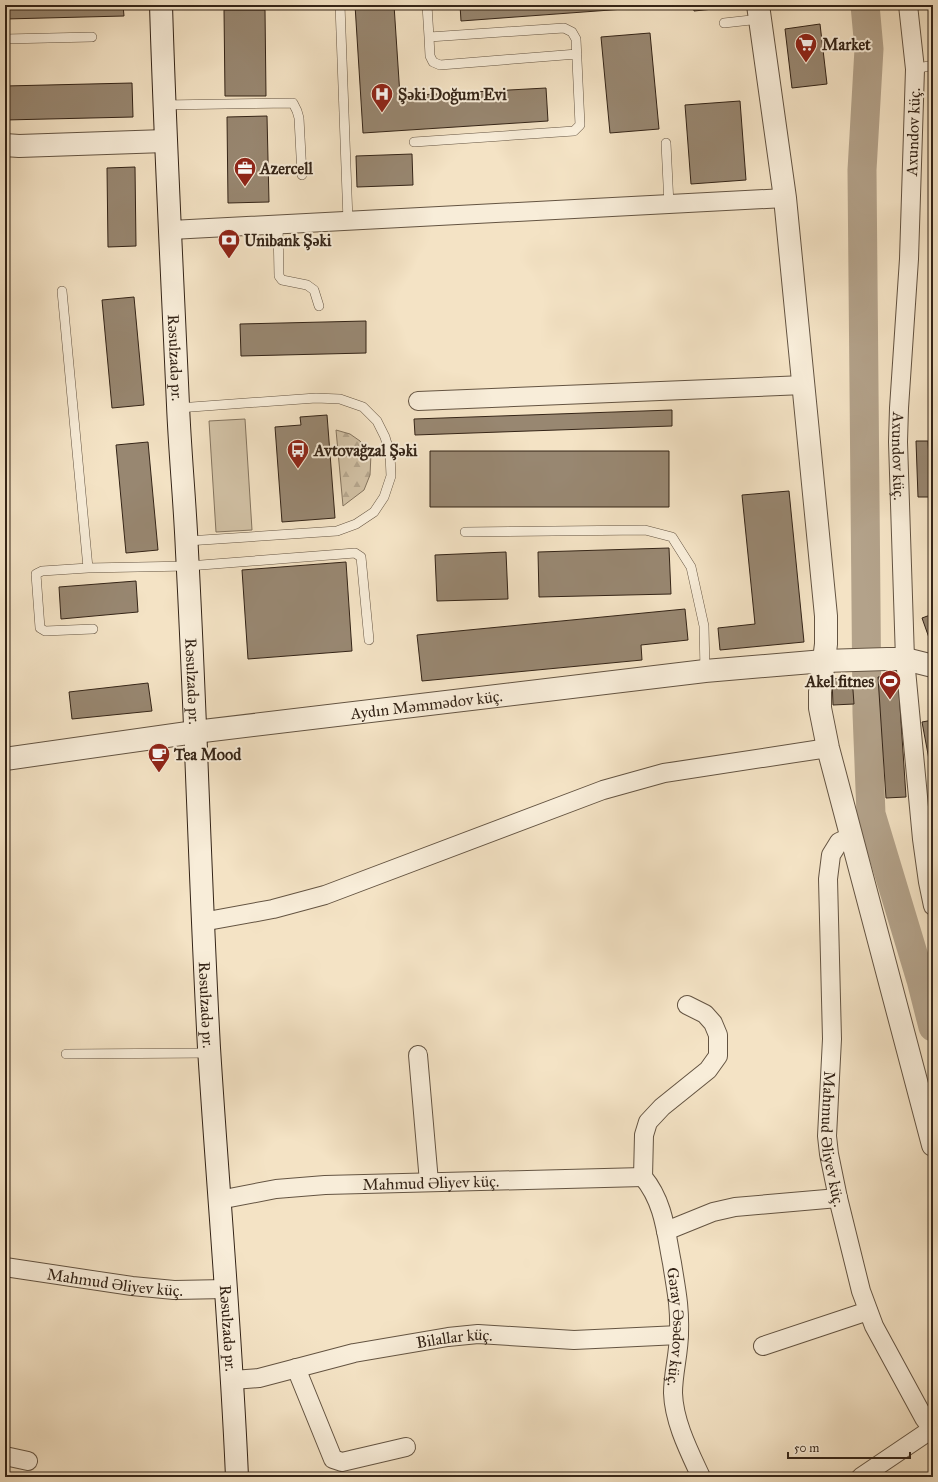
<svg xmlns="http://www.w3.org/2000/svg" width="938" height="1482" font-family="'IM FELL Great Primer',serif">
<style>
.green{fill:#d3c3a7;stroke:#84745f}
.forest{fill:url(#forest-firs);stroke:#84745f}
.lines{fill:none;stroke-linecap:round;stroke-linejoin:round}
.river{stroke:#b3a28a;stroke-width:29}
.building{fill:#988771;stroke:#342417}
.service-casing{stroke:#645442;stroke-width:10}
.minor-casing{stroke:#645442;stroke-width:20}
.tertiary-casing{stroke:#645442;stroke-width:24}
.secondary-casing{stroke:#342417;stroke-width:24}
.service{stroke:#f8edd9;stroke-width:9}
.minor{stroke:#f8edd9;stroke-width:18}
.tertiary{stroke:#f8edd9;stroke-width:22}
.secondary{stroke:#f8edd9;stroke-width:22}
.labels{text-anchor:middle;dominant-baseline:central;stroke-width:4;stroke-linejoin:round;paint-order:stroke}
.poi-label{font-size:16px;font-weight:bold;fill:#342417;stroke:#f8edd9;text-anchor:start}
.street-label{font-size:16px;fill:#342417;stroke:#f8edd9}
</style>
<defs>
<pattern id="forest-firs" width="22" height="20" patternUnits="userSpaceOnUse"><rect width="22" height="20" fill="#d3c3a7"/><path d="M5 1l3.5 6h-7zM16 11l3.5 6h-7z" fill="#b6a78f"/></pattern>
</defs>
<rect width="100%" height="100%" fill="#f4e3c5"/>
<filter id="stains"><feTurbulence type="fractalNoise" baseFrequency=".005" numOctaves="4"/><feColorMatrix values="0 0 0 0 .2 0 0 0 0 .09 0 0 0 0 .02 0 0 0 .5 -.17"/></filter>
<radialGradient id="worn" r=".72"><stop offset=".6" stop-color="#630" stop-opacity="0"/><stop offset="1" stop-color="#630" stop-opacity=".3"/></radialGradient>
<path class="green" d="M245,419L252,530L216,532L209,421Z"/>
<path class="forest" d="M336,430L350,434L360,441L371,454L370,475L364,490L343,506Z"/>
<g class="lines">
<path class="river" d="M865,5L869,49L862,170L867,713L871,814L921,980L933,1027"/>
</g>
<path class="building" d="M5,5H123L124,16L5,19Z
M355,5H394L400,96L546,88L548,121L363,133Z
M460,5H665V6L461,21Z
M693,5H733V7L694,11Z
M224,10H265L266,96H225Z
M820,24L827,84L792,88L785,29Z
M650,33L659,129L610,133L601,37Z
M132,83L133,117L5,120V86Z
M740,101L746,180L691,184L685,105Z
M267,116L269,202L228,203L227,117Z
M412,154L413,185L357,187L356,156Z
M135,167L136,246L108,247L107,168Z
M134,297L144,405L112,408L102,300Z
M366,321V353L241,356L240,324Z
M672,410V426L415,435L414,419Z
M327,415L335,518L282,522L275,427L301,425L300,417Z
M916,441H928L931,497H918Z
M148,442L158,550L126,553L116,445Z
M430,451H669V507H430Z
M789,491L804,642L720,650L718,628L755,624L742,495Z
M669,548L671,594L539,597L538,552Z
M506,552L508,599L437,601L435,555Z
M346,562L352,651L248,659L242,570Z
M136,581L138,612L61,619L59,587Z
M685,609L688,640L641,645L642,660L422,681L417,635Z
M933,614V649L922,618Z
M898,676L906,797L886,798L878,677Z
M852,677L854,704L833,705L832,679Z
M148,683L152,711L72,719L69,692Z
M933,720V781L922,722Z"/>
<g class="lines">
<g class="service-casing">
<path id="service" d="M340,5L348,221
M724,23L760,19
M429,37L430,56L433,62L440,65L577,54
M5,39L92,37
M915,69L933,65
M164,105L293,103L297,111L299,118L302,175
M414,142L574,131L580,125L576,39L572,32L564,28L429,37L427,5
M666,143L669,205
M278,225L279,276L282,280L307,285L314,290L319,306
M62,291L88,568L188,566L355,553L361,557L369,640
M178,408L316,398L340,399L363,407L377,421L385,437L390,454L391,476L384,497L374,512L356,524L337,531L187,541
M465,532L645,530L672,537L691,567L704,626L705,671
M88,568L42,571L36,574L40,628L45,631L93,629
M66,1054L210,1053"/>
</g>
<g class="minor-casing">
<g id="minor">
<path id="s1" d="M908,5L915,69L909,259L899,408L898,442L905,659L922,839L928,882L933,906"/>
<path d="M171,230L785,198"/>
<path d="M418,401L804,385"/>
<path id="s2" d="M850,837L839,842L831,855L828,879L832,1039L827,1136L829,1154L838,1198L861,1291L874,1326L924,1418L933,1430"/>
<path d="M202,922L273,909L325,895L603,790L664,773L828,748"/>
<path d="M418,1055L429,1182"/>
<path id="s3" d="M643,1177C664,1202 666,1233 672,1263C676,1289 680,1306 679,1333C679,1353 673,1373 673,1393C674,1422 689,1451 701,1477"/>
<path d="M643,1177L644,1135L648,1122L662,1107L708,1070L718,1056V1035L713,1023L705,1014L687,1005"/>
<path id="s4" d="M219,1200L276,1189L325,1185L643,1177"/>
<path d="M666,1231L713,1212L735,1207L838,1198"/>
<path id="s5" d="M5,1267L132,1286L174,1290L226,1289"/>
<path d="M763,1346L868,1311"/>
<path d="M296,1368L333,1459L342,1462L406,1447"/>
<path id="s6" d="M233,1380L259,1378L354,1353L448,1337L478,1334L574,1340L679,1335"/>
<path d="M5,1456L28,1461"/>
<path d="M861,1477L932,1429"/>
</g>
</g>
<g class="tertiary-casing">
<g id="tertiary">
<path d="M758,5L785,198L826,616V644L820,692V708L828,748L933,1145"/>
<path d="M5,145L19,146L165,141"/>
<path id="s7" d="M5,759L195,732L705,671L824,661L887,659H905L933,666"/>
</g>
</g>
<g class="secondary-casing">
<g id="secondary">
<path id="s8" d="M161,5C165,138 172,271 178,405C180,454 185,503 187,552C196,718 200,883 209,1048C218,1191 231,1334 237,1477"/>
</g>
</g>
<use href="#service" class="service"/>
<use href="#minor" class="minor"/>
<use href="#tertiary" class="tertiary"/>
<use href="#secondary" class="secondary"/>
</g>
<defs>
<g id="supermarket-pin" transform="scale(1.15)"><path d="M0 17L-7.5 6A9.5 9.5 0 1 1 7.5 6Z" fill="#8f2418" stroke="#f8edd9"/><path d="M-6-5.5h2.5l.6 2H6L4.5 2H-2.5L-4.4-4H-6ZM-1.5 3.2a1.3 1.3 0 1 0 .1 0ZM3 3.2a1.3 1.3 0 1 0 .1 0Z" fill="#fff"/></g>
<g id="hospital-pin" transform="scale(1.15)"><path d="M0 17L-7.5 6A9.5 9.5 0 1 1 7.5 6Z" fill="#8f2418" stroke="#f8edd9"/><path d="M-5-5h3v3.5h4V-5h3V5h-3V1.5h-4V5h-3Z" fill="#fff"/></g>
<g id="office-pin" transform="scale(1.15)"><path d="M0 17L-7.5 6A9.5 9.5 0 1 1 7.5 6Z" fill="#8f2418" stroke="#f8edd9"/><path d="M-6-3h4V-5.5h4V-3h4V5H-6ZM-1-4.5V-3h2v-1.5ZM-6 0V1H6V0Z" fill="#fff"/></g>
<g id="bank-pin" transform="scale(1.15)"><path d="M0 17L-7.5 6A9.5 9.5 0 1 1 7.5 6Z" fill="#8f2418" stroke="#f8edd9"/><path d="M-6-4H6V4H-6ZM0-2.3a2.3 2.3 0 1 0 0 4.6a2.3 2.3 0 1 0 0-4.6Z" fill="#fff"/></g>
<g id="bus-pin" transform="scale(1.15)"><path d="M0 17L-7.5 6A9.5 9.5 0 1 1 7.5 6Z" fill="#8f2418" stroke="#f8edd9"/><path d="M-5-6H5V4H4V6H2V4H-2V6H-4V4H-5ZM-3.5-4V0h7V-4ZM-3.5 1.2v1.5H-2V1.2ZM2 1.2v1.5H3.5V1.2Z" fill="#fff"/></g>
<g id="stadium-pin" transform="scale(1.15)"><path d="M0 17L-7.5 6A9.5 9.5 0 1 1 7.5 6Z" fill="#8f2418" stroke="#f8edd9"/><path d="M0-5a6.5 5 0 1 0 0 10a6.5 5 0 1 0 0-10ZM-3.5-1.8h7v3.6h-7Z" fill="#fff"/></g>
<g id="cafe-pin" transform="scale(1.15)"><path d="M0 17L-7.5 6A9.5 9.5 0 1 1 7.5 6Z" fill="#8f2418" stroke="#f8edd9"/><path d="M-5.5-4.5H6V0H3Q3 3.5 0 3.5H-2.5Q-5.5 3.5-5.5 0ZM3-3.2v2h1.7v-2ZM-6 4.5H4V6H-6Z" fill="#fff"/></g>
</defs>
<g fill-rule="evenodd">
<use href="#supermarket-pin" x="806" y="44"/>
<use href="#hospital-pin" x="382" y="94"/>
<use href="#office-pin" x="245" y="168"/>
<use href="#bank-pin" x="229" y="240"/>
<use href="#bus-pin" x="298" y="450"/>
<use href="#stadium-pin" x="890" y="681"/>
<use href="#cafe-pin" x="159" y="754"/>
</g>
<g class="labels">
<g class="poi-label">
<text x="822" y="44">Market</text>
<text x="398" y="94">Şəki Doğum Evi</text>
<text x="260" y="168">Azercell</text>
<text x="244" y="240">Unibank Şəki</text>
<text x="314" y="450">Avtovağzal Şəki</text>
<text x="874" y="681" text-anchor="end">Akel fitnes</text>
<text x="174" y="754">Tea Mood</text>
</g>
<g class="street-label">
<text transform="translate(913 132) rotate(-88)">Axundov küç.</text>
<text stroke="none"><textPath href="#s8" startOffset="353">Rəsulzadə pr.</textPath></text>
<text stroke="none"><textPath href="#s1" startOffset="452">Axundov küç.</textPath></text>
<text stroke="none"><textPath href="#s8" startOffset="677">Rəsulzadə pr.</textPath></text>
<text stroke="none"><textPath href="#s7" startOffset="425">Aydın Məmmədov küç.</textPath></text>
<text stroke="none"><textPath href="#s8" startOffset="1001">Rəsulzadə pr.</textPath></text>
<text stroke="none"><textPath href="#s2" startOffset="312">Mahmud Əliyev küç.</textPath></text>
<text stroke="none"><textPath href="#s4" startOffset="213">Mahmud Əliyev küç.</textPath></text>
<text stroke="none"><textPath href="#s5" startOffset="111">Mahmud Əliyev küç.</textPath></text>
<text stroke="none"><textPath href="#s3" startOffset="156">Gəray Əsədov küç.</textPath></text>
<text stroke="none"><textPath href="#s8" startOffset="1325">Rəsulzadə pr.</textPath></text>
<text stroke="none"><textPath href="#s6" startOffset="226">Bilallar küç.</textPath></text>
</g>
</g>
<rect width="938" height="1482" fill="none" stroke="#f4e3c5" stroke-width="20"/>
<rect x="6" y="6" width="926" height="1470" fill="none" stroke="#342417" stroke-width="2"/>
<rect x="10" y="10" width="918" height="1462" fill="none" stroke="#342417"/>
<path d="M788 1452v6h122v-6" fill="none" stroke="#342417" stroke-width="2"/>
<text x="794" y="1452" font-size="12" fill="#342417" stroke="#f8edd9" stroke-width="3" paint-order="stroke">50 m</text>
<rect width="100%" height="100%" filter="url(#stains)"/>
<rect width="100%" height="100%" fill="url(#worn)"/>
</svg>
